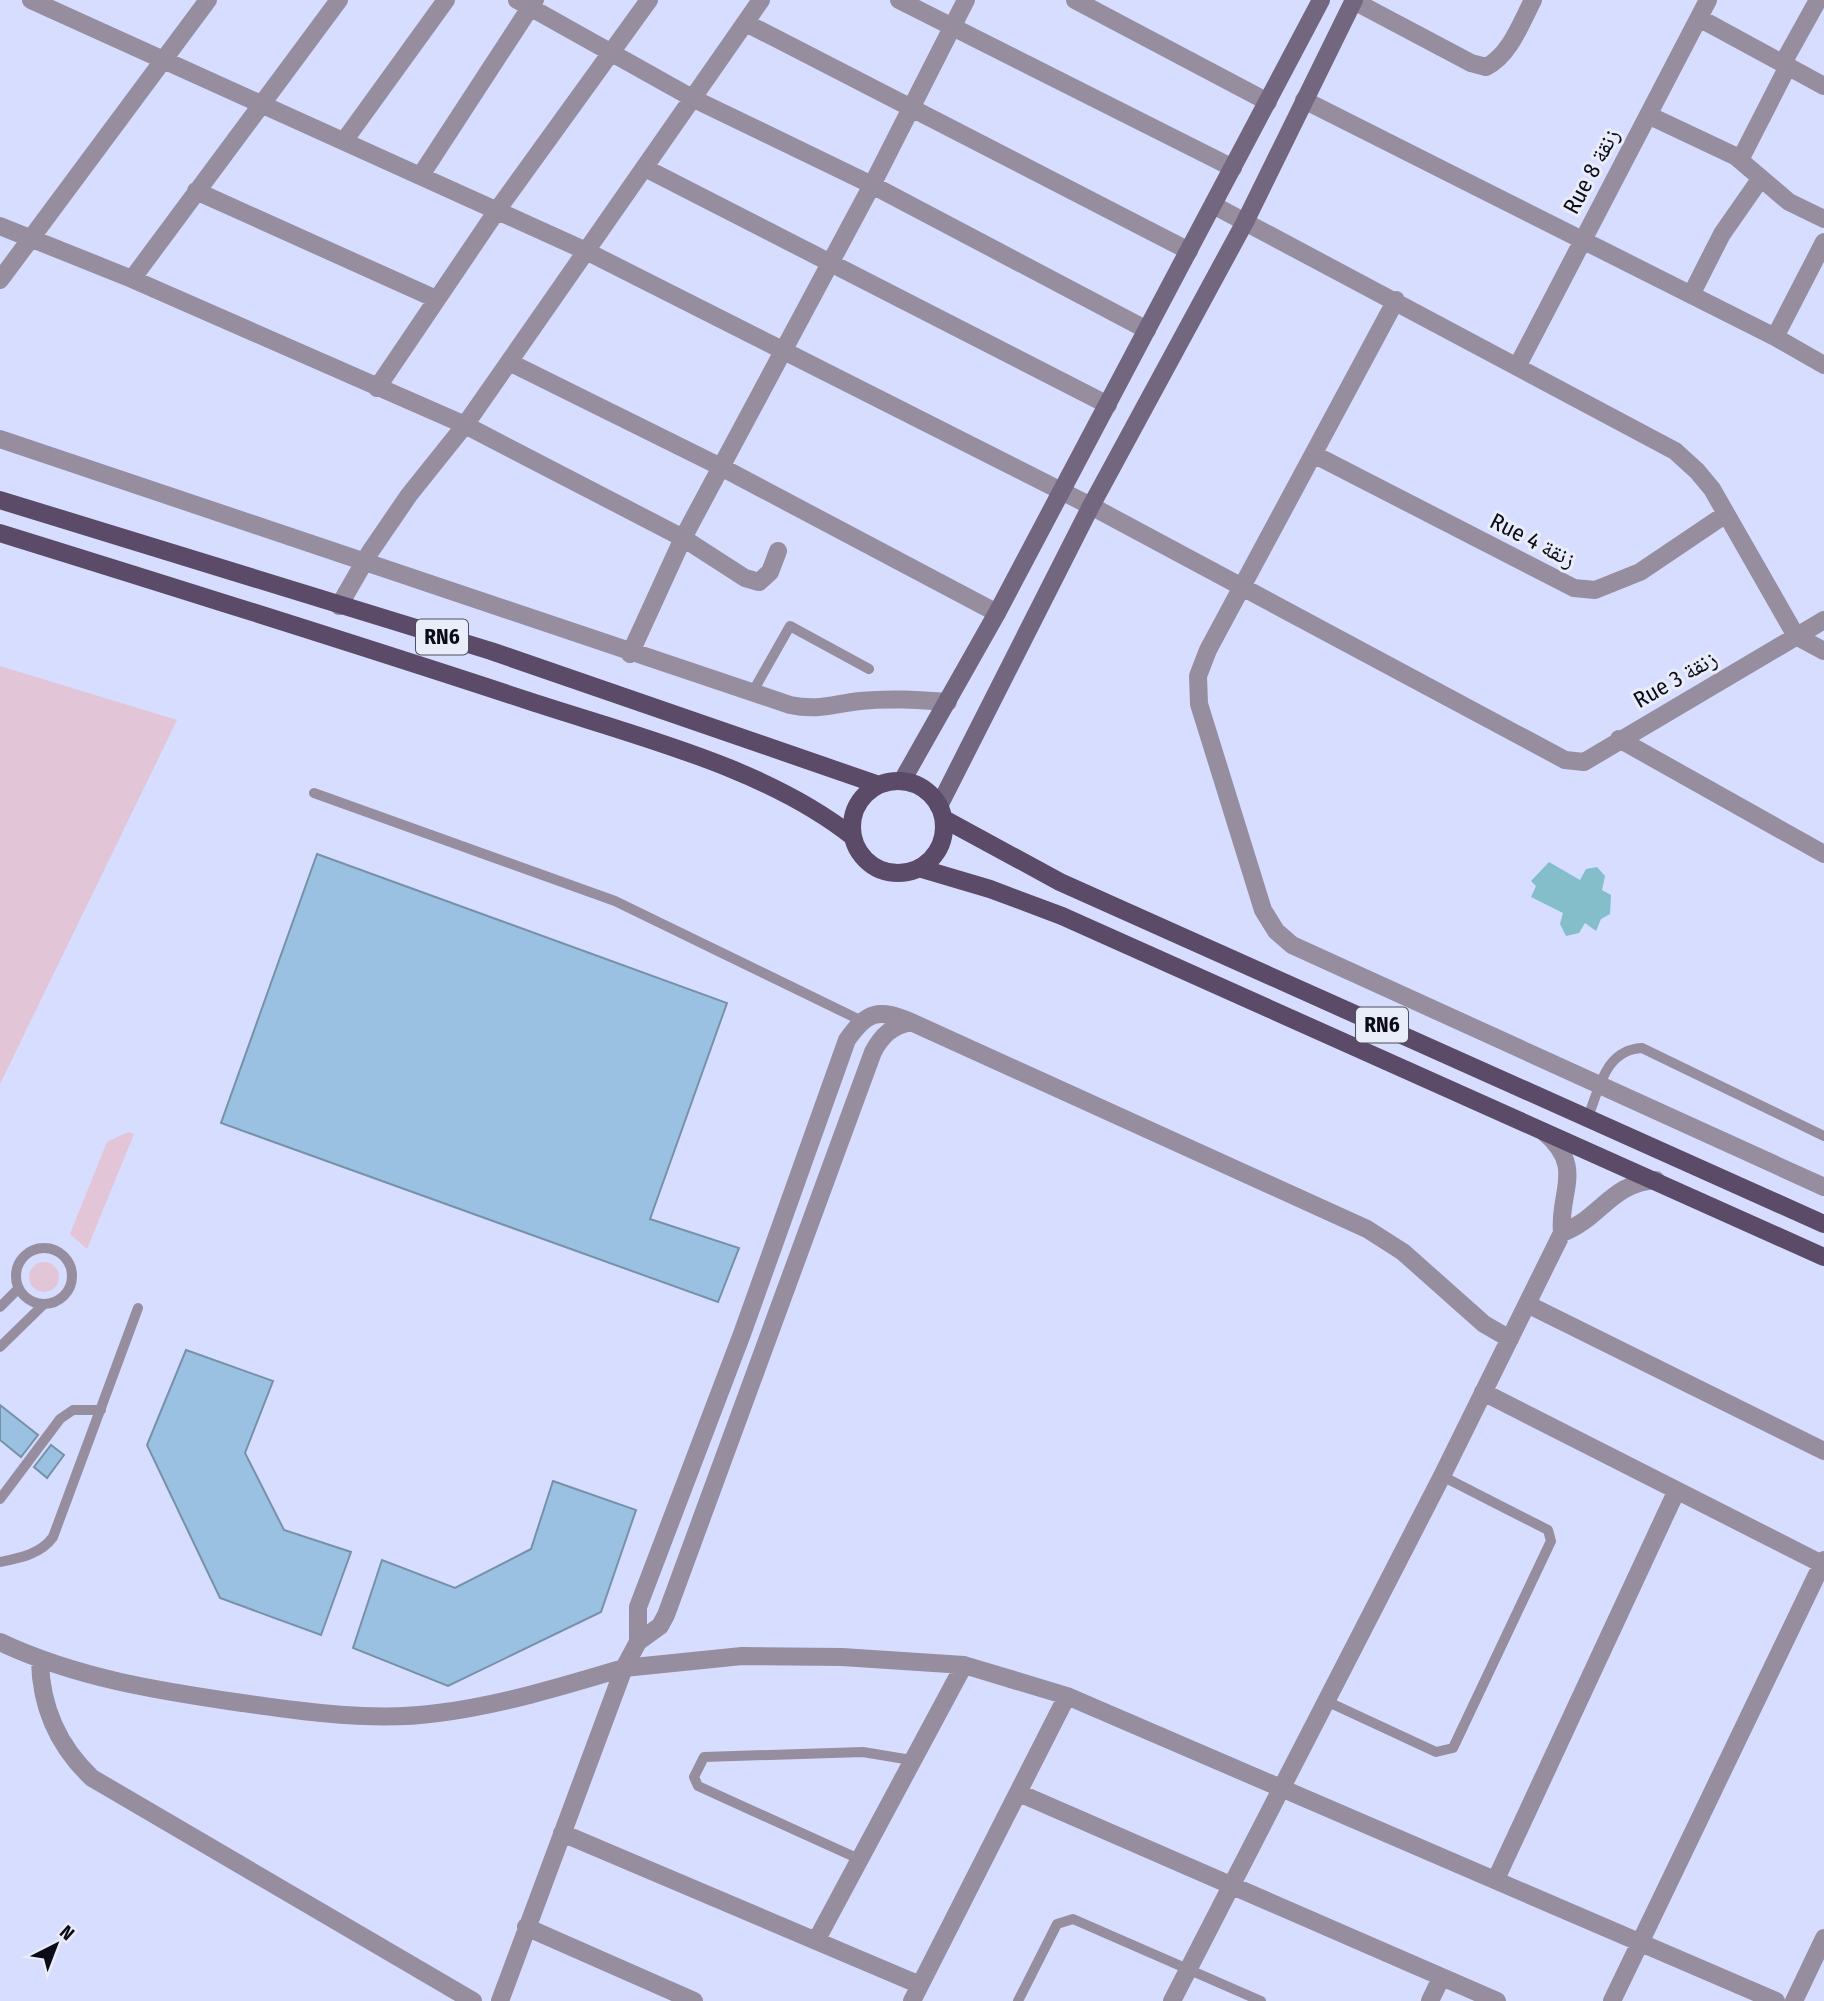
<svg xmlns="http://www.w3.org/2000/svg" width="1824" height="2001" font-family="'Fira Sans Condensed','Noto Naskh Arabic',sans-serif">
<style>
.green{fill:#e2c5d6}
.water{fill:#84becb}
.building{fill:#9bc1e2;stroke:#7691a8;stroke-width:2}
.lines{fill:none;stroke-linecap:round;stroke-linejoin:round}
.lane{stroke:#968d9f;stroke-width:10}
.street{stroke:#968d9f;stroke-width:18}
.secondary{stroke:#73667f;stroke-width:18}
.primary{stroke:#5b4a68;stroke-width:18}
.labels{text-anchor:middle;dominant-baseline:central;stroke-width:6;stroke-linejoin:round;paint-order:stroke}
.shield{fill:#e9ecf9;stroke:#4e4f5b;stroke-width:2}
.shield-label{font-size:21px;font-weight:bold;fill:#0b0c17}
.street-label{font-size:23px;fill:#0b0c17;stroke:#e9ecf9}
</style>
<rect width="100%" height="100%" fill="#d7ddff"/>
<path class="green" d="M0,666L177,720L0,1084Z
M128,1132L134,1134L87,1249L70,1234L107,1142Z
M29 1277a15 15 0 1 1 30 0a15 15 0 1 1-30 0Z"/>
<path class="water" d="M1549,862L1580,880L1586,869L1597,867L1605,876L1602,890L1611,895L1610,914L1601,919L1596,931L1585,923L1579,933L1566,936L1560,924L1563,913L1531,897L1536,886L1531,881Z"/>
<path class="building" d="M317,854L727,1003L650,1219L739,1248L718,1302L221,1123Z
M186,1350L273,1381L245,1453L284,1530L351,1552L321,1635L220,1598L147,1445Z
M0,1405L38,1435L21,1457L0,1440Z
M51,1445L64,1455L47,1478L34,1467Z
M553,1481L636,1510L601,1612L448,1686L353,1648L382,1560L455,1588L531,1549Z"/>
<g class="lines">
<path class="lane" d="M752,693L790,626L869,669
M314,793L615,901L862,1021
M1588,1117C1600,1087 1605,1050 1642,1048L1824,1136
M16 1276a28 28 0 1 1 56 0a28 28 0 1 1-56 0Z
M0,1307L18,1289
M0,1347L43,1305
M0,1499L60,1419L73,1410H101
M0,1562C20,1558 41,1554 53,1537L138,1308
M1324,1700L1436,1752L1453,1748L1551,1541L1548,1530L1442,1476
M859,1859L698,1786L694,1777L704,1757L863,1752L911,1760
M1018,2001L1057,1924L1073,1919L1261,2001"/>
<path class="street" d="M31,0L586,251L1091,506L1565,760L1584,762L1824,620
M517,0L694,99L872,185L1147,330
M899,0L1233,168
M1075,0L1268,102
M1354,1L1471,63L1486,67C1510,55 1521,23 1533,0
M1699,18L1824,86
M746,23L1189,251
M1783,63L1818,0
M1304,100L1775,337L1824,365
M1648,115L1735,156L1789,202L1824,219
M344,141L446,0
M1740,160L1788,66
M645,168L1108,405
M421,175L535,0
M196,191L436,299
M1215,206L1675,451L1697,471L1712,489L1796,636L1824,651
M0,226L132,279L465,425L683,538L745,578L759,582L770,572L778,551
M132,279L339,0
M0,280L208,0
M1691,295L1722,234L1761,178
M1396,300L1208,650L1198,676L1199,704L1263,910L1276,931L1292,945L1824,1187
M1775,337L1824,242
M509,362L721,467L997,613
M1518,365L1708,0
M377,388L498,209L649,0
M0,439L790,705C818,711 833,704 860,701C890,698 918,700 948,702
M1315,455L1574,588L1595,590L1640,572L1726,514
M339,606L370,552L409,495L465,425L761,0
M630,654L683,538L872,185L966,0
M1619,739L1824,854
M1562,1233C1601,1218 1611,1183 1656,1180
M1527,1304L1824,1451
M1483,1392L1824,1565
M0,1642C76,1678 159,1691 242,1703C305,1712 374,1722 438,1713C501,1705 564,1686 624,1668L638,1642L660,1626L666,1615L873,1052C882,1035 892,1026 911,1022
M638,1642V1607L742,1334L847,1040C867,1011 879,1008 911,1022L1367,1229L1403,1252L1484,1324L1510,1339
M40,1661C41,1708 58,1746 92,1778L473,2001
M1019,1793L1497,2001
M562,1833L920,1985
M1496,1879L1676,1492
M526,1927L694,2001
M817,1939L964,1665
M500,2001L624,1668L742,1656L842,1657L964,1665L1067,1696L1776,2001
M912,2001L1067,1696
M1172,2001L1442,1476L1562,1233C1558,1191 1586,1168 1544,1132
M1430,2001L1441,1978
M1612,2001L1824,1560
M1794,2001L1824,1938"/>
<path class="secondary" d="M902,781L997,613L1321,0
M939,806L1091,506L1245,222L1354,0"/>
<path class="primary" d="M0,500L491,651L879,785
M0,533C177,588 353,643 529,701C635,736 765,767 853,837
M852 827a46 46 0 1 1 92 0a46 46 0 1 1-92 0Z
M944,819L1060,882L1824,1224
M919,868L990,889L1062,916L1824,1257"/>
</g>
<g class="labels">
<g class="shield">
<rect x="416" y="619.5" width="52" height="35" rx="5"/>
<rect x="1356" y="1007.5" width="52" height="35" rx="5"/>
</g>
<g class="shield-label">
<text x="442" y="637">RN6</text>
<text x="1382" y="1025">RN6</text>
</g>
<g class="street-label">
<text transform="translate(1591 171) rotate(-62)">Rue 8 زنقة</text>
<text transform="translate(1533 540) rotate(27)">Rue 4 زنقة</text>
<text transform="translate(1675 679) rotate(-30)">Rue 3 زنقة</text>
</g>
</g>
<g transform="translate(56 1945) rotate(42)" stroke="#e9ecf9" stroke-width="5" paint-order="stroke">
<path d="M0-5L12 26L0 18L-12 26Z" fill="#0b0c17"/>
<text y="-10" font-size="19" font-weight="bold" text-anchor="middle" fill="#0b0c17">N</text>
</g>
</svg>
